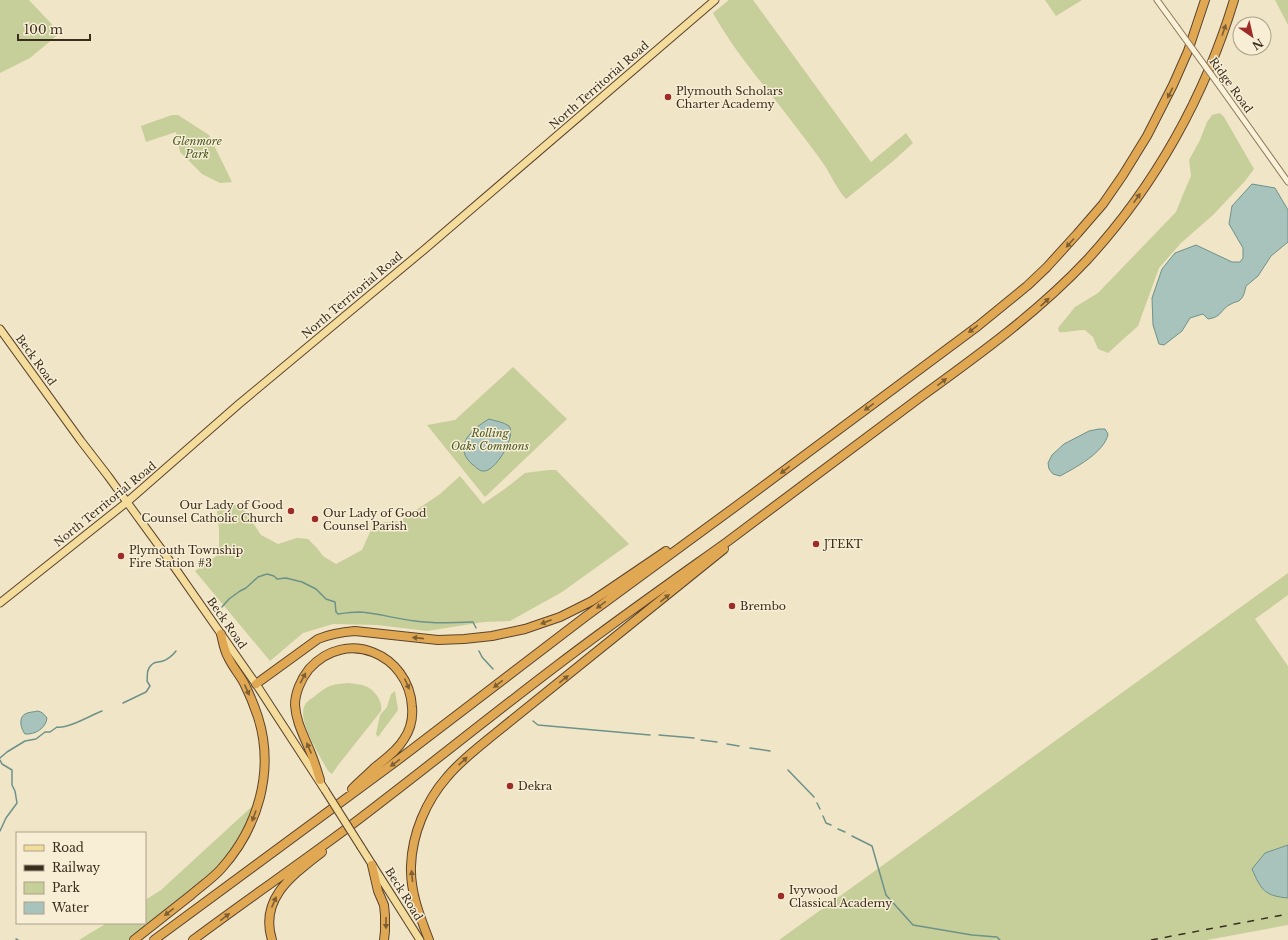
<svg xmlns="http://www.w3.org/2000/svg" width="1288" height="940" font-family="'Libre Baskerville',serif">
<style>
.green{fill:#c6cf99}
.water{fill:#a7c3bc;stroke:#6d928a}
.lines{fill:none;stroke-linecap:round;stroke-linejoin:round}
.stream{stroke:#6d928a;stroke-width:1.5}
.minor-casing{stroke:#8c775a;stroke-width:7}
.major-casing{stroke:#5a442f;stroke-width:9}
.highway-casing{stroke:#5a442f;stroke-width:10}
.minor{stroke:#faf1d9;stroke-width:5}
.major{stroke:#f4dc9d;stroke-width:7}
.highway{stroke:#e1a854;stroke-width:8}
.rail{stroke:#3c2e1f;stroke-width:1.5;stroke-dasharray:7 7;stroke-linecap:butt}
.minor-bridge-casing{stroke:#8c775a;stroke-width:7;stroke-linecap:butt}
.major-bridge-casing{stroke:#5a442f;stroke-width:9;stroke-linecap:butt}
.minor-bridge{stroke:#faf1d9;stroke-width:5}
.major-bridge{stroke:#f4dc9d;stroke-width:7}
.oneway{fill:#7e5f34}
.poi-dot{fill:#9d2c28;stroke:#f7eed5;stroke-width:1.5}
.labels{text-anchor:middle;dominant-baseline:central;stroke-width:3;stroke-linejoin:round;paint-order:stroke}
.street-label{font-size:11px;fill:#3c2e1f;stroke:#f7eed5}
.poi-label{font-size:11px;fill:#3c2e1f;stroke:#f7eed5;text-anchor:start}
.park-label{font-size:11px;font-style:italic;fill:#4a5925;stroke:#f7eed5}
</style>
<rect width="100%" height="100%" fill="#f0e5c6"/>
<path class="green" d="M0,0H29L60,33L30,58L0,73Z
M729,0H753L871,162L906,133L913,143L892,162L846,199C837,189 832,177 825,166C816,153 806,140 796,127C768,89 736,55 713,13Z
M1045,0H1082L1056,16Z
M1275,0H1288V25Z
M1220,113L1224,117L1254,169L1245,181L1213,215L1181,243L1159,268L1138,326L1108,353L1098,349L1093,337L1085,330C1076,330 1067,333 1059,332L1058,328L1075,307L1098,293L1176,212L1184,192L1191,176L1189,160L1200,140L1207,122L1212,115Z
M172,115H178L209,135L232,182L220,183L202,174L180,152L176,132L146,142L141,126Z
M513,367L567,419L485,497L427,425L455,420Z
M549,470H556L629,544L562,592L510,621L484,622L427,631L377,625L333,624L303,633L270,661L195,571L219,554V530L217,511L230,503L243,508L261,535L278,544L297,538L308,539L317,548L323,556L336,564L362,550L374,523L400,521L440,494L460,476L483,504L506,488L525,473Z
M1288,573V595L1255,619L1288,666V845L1265,853L1280,897L1288,898V925L1207,940H779Z
M349,683C354,684 360,684 365,686C374,689 383,701 381,711L339,764L332,774L328,771C321,757 296,720 305,705C307,701 312,698 315,696C329,685 331,684 349,683Z
M395,691L398,710L378,737L376,734L380,715L387,707L391,694Z
M260,799L253,820L220,869L172,905L129,940H79L107,923H145V900L161,890Z"/>
<path class="water" d="M1252,184L1275,188L1288,210V242L1271,256L1258,276L1246,286C1245,290 1244,297 1240,300C1238,302 1234,302 1231,304C1220,309 1223,317 1208,319L1203,314L1190,318L1182,331L1164,345L1159,344L1153,325L1152,298L1162,269L1175,253L1196,245L1232,262H1240L1243,258V248L1229,224L1232,206Z
M489,419C495,421 504,422 509,426C517,435 495,474 482,471C478,470 475,466 472,464C466,459 463,453 464,446C465,435 480,424 489,419Z
M1099,429H1105L1108,434C1105,452 1075,468 1060,476L1053,474L1049,469L1048,463L1052,455L1064,444L1089,431Z
M38,711C42,712 44,714 47,718C46,728 35,735 25,734C21,729 18,718 25,714C28,712 34,712 38,711Z
M1288,845V898C1265,896 1261,890 1252,869L1265,853Z"/>
<g class="lines">
<path class="stream" d="M222,607L229,599L240,591L246,588L258,577L267,574L274,576L277,579L286,578L302,582L316,589L326,599L335,602L336,612L338,614C345,613 353,612 360,612C378,613 396,619 415,621C434,624 453,623 473,622L476,628
M479,651L482,657L493,669
M123,703L146,692L150,686L147,681C148,677 146,673 149,668C153,661 157,663 163,661C167,660 173,655 176,651
M533,721L538,725L650,735
M659,735L694,738
M701,740L717,742
M727,744L739,746
M750,748L770,751
M0,758L7,752L25,741L36,739L45,732H50L57,727C68,729 91,715 102,711
M0,760L2,764L12,770V785L15,791L17,803L6,818L0,831
M788,770L814,797
M817,803L820,809
M823,816L826,823L831,825
M838,829L845,832
M852,836L872,846L886,895L913,925L972,935L997,937L1000,940
M16,939L18,940"/>
<g class="minor-casing">
<path id="minor" d="M1157,0L1176,26
M1221,88L1288,182"/>
</g>
<g class="major-casing">
<path id="major" d="M0,329L81,441L108,476L175,568L256,684L325,790
M0,603L127,502L239,404L425,249L715,0
M361,847L420,940"/>
</g>
<g class="highway-casing">
<path id="highway" d="M256,684L318,639C330,634 342,632 355,631L438,640L464,639L492,636L525,629L560,617L592,601L604,593L666,551
M320,780C317,770 314,760 310,751C304,736 296,722 295,705C295,693 301,679 309,669C346,627 409,654 412,707C413,718 410,730 404,739C397,751 385,759 374,768C367,775 359,782 352,789
M372,865L378,891L384,905L385,915V931L384,940
M134,940C153,925 172,910 191,895C201,886 212,879 221,869C258,828 275,771 258,717C254,705 249,693 244,683C239,674 232,666 228,657C224,650 223,642 221,634
M154,940L398,760L585,617L739,504L978,326L1027,286L1047,267L1077,234L1103,204L1123,175L1147,136L1173,85L1188,51L1205,0
M193,940C245,901 298,865 350,826C420,773 489,717 559,664C614,622 671,582 727,542C792,494 857,445 922,396C980,354 1038,312 1087,260C1155,186 1205,96 1234,0
M272,940C259,898 293,875 322,852
M429,940C420,917 410,892 411,866C412,834 426,801 447,777C461,760 480,746 497,732L724,549"/>
</g>
<use href="#minor" class="minor"/>
<use href="#major" class="major"/>
<use href="#highway" class="highway"/>
<path class="rail" d="M1151,940L1288,914"/>
<g class="minor-bridge-casing">
<path id="minor-bridge" d="M1176,26L1221,88"/>
</g>
<g class="major-bridge-casing">
<path id="major-bridge" d="M325,790L361,847"/>
</g>
<use href="#minor-bridge" class="minor-bridge"/>
<use href="#major-bridge" class="major-bridge"/>
</g>
<defs><path id="oneway-solid" d="M-6-.8H1V-3.2L6.5 0L1 3.2V.8H-6Z"/></defs>
<g class="oneway">
<use href="#oneway-solid" transform="translate(1224 30) rotate(-71)"/>
<use href="#oneway-solid" transform="translate(1170 93) rotate(116)"/>
<use href="#oneway-solid" transform="translate(1137 198) rotate(-55)"/>
<use href="#oneway-solid" transform="translate(1070 243) rotate(132)"/>
<use href="#oneway-solid" transform="translate(1045 302) rotate(-43)"/>
<use href="#oneway-solid" transform="translate(973 329) rotate(143)"/>
<use href="#oneway-solid" transform="translate(942 382) rotate(-37)"/>
<use href="#oneway-solid" transform="translate(869 407) rotate(144)"/>
<use href="#oneway-solid" transform="translate(785 470) rotate(143)"/>
<use href="#oneway-solid" transform="translate(665 598) rotate(-39)"/>
<use href="#oneway-solid" transform="translate(601 605) rotate(144)"/>
<use href="#oneway-solid" transform="translate(546 622) rotate(159)"/>
<use href="#oneway-solid" transform="translate(418 638) rotate(-174)"/>
<use href="#oneway-solid" transform="translate(303 678) rotate(-62)"/>
<use href="#oneway-solid" transform="translate(564 679) rotate(-39)"/>
<use href="#oneway-solid" transform="translate(407 684) rotate(66)"/>
<use href="#oneway-solid" transform="translate(498 684) rotate(142)"/>
<use href="#oneway-solid" transform="translate(247 690) rotate(66)"/>
<use href="#oneway-solid" transform="translate(309 748) rotate(-113)"/>
<use href="#oneway-solid" transform="translate(463 761) rotate(-43)"/>
<use href="#oneway-solid" transform="translate(395 763) rotate(144)"/>
<use href="#oneway-solid" transform="translate(254 816) rotate(110)"/>
<use href="#oneway-solid" transform="translate(412 876) rotate(-95)"/>
<use href="#oneway-solid" transform="translate(274 902) rotate(-67)"/>
<use href="#oneway-solid" transform="translate(169 912) rotate(142)"/>
<use href="#oneway-solid" transform="translate(225 917) rotate(-37)"/>
<use href="#oneway-solid" transform="translate(386 923) rotate(90)"/>
</g>
<g class="poi-dot">
<circle cx="668" cy="97" r="4"/>
<circle cx="291" cy="511" r="4"/>
<circle cx="315" cy="519" r="4"/>
<circle cx="816" cy="544" r="4"/>
<circle cx="121" cy="556" r="4"/>
<circle cx="732" cy="606" r="4"/>
<circle cx="510" cy="786" r="4"/>
<circle cx="781" cy="896" r="4"/>
</g>
<g class="labels">
<g class="street-label">
<text transform="translate(599 85) rotate(-41)">North Territorial Road</text>
<text transform="translate(1231 85) rotate(54)">Ridge Road</text>
<text transform="translate(352 295) rotate(-40)">North Territorial Road</text>
<text transform="translate(36 360) rotate(54)">Beck Road</text>
<text transform="translate(105 504) rotate(-39)">North Territorial Road</text>
<text transform="translate(227 623) rotate(55)">Beck Road</text>
<text transform="translate(404 894) rotate(58)">Beck Road</text>
</g>
<g class="poi-label">
<text x="676" y="91">Plymouth Scholars<tspan x="676" dy="13">Charter Academy</tspan></text>
<text x="283" y="505" text-anchor="end">Our Lady of Good<tspan x="283" dy="13">Counsel Catholic Church</tspan></text>
<text x="323" y="513">Our Lady of Good<tspan x="323" dy="13">Counsel Parish</tspan></text>
<text x="824" y="544">JTEKT</text>
<text x="129" y="550">Plymouth Township<tspan x="129" dy="13">Fire Station #3</tspan></text>
<text x="740" y="606">Brembo</text>
<text x="518" y="786">Dekra</text>
<text x="789" y="890">Ivywood<tspan x="789" dy="13">Classical Academy</tspan></text>
</g>
<g class="park-label">
<text x="197" y="141">Glenmore<tspan x="197" dy="13">Park</tspan></text>
<text x="490" y="433">Rolling<tspan x="490" dy="13">Oaks Commons</tspan></text>
</g>
</g>
<rect x="16" y="832" width="130" height="92" fill="#f7eed5" stroke="#aca18c"/>
<rect x="24" y="845" width="20" height="6" fill="#f4dc9d" stroke="#aca18c"/>
<text x="52" y="852" font-size="12" fill="#3c2e1f">Road</text>
<rect x="24" y="865" width="20" height="6" fill="#3c2e1f" stroke="#aca18c"/>
<text x="52" y="872" font-size="12" fill="#3c2e1f">Railway</text>
<rect x="24" y="882" width="20" height="12" fill="#c6cf99" stroke="#aca18c"/>
<text x="52" y="892" font-size="12" fill="#3c2e1f">Park</text>
<rect x="24" y="902" width="20" height="12" fill="#a7c3bc" stroke="#aca18c"/>
<text x="52" y="912" font-size="12" fill="#3c2e1f">Water</text>
<g transform="translate(1252 36) rotate(146)"><circle r="19" fill="#f7eed5" stroke="#aca18c"/>
<path d="M0-3L7 15L0 10L-7 15Z" fill="#9d2c28"/>
<text y="-6" font-size="11" font-weight="bold" text-anchor="middle" fill="#3c2e1f">N</text>
</g>
<path d="M18 34v6h72v-6" fill="none" stroke="#3c2e1f" stroke-width="2"/>
<text x="24" y="34" font-size="12" fill="#3c2e1f" stroke="#f7eed5" stroke-width="3" paint-order="stroke">100 m</text>
</svg>
